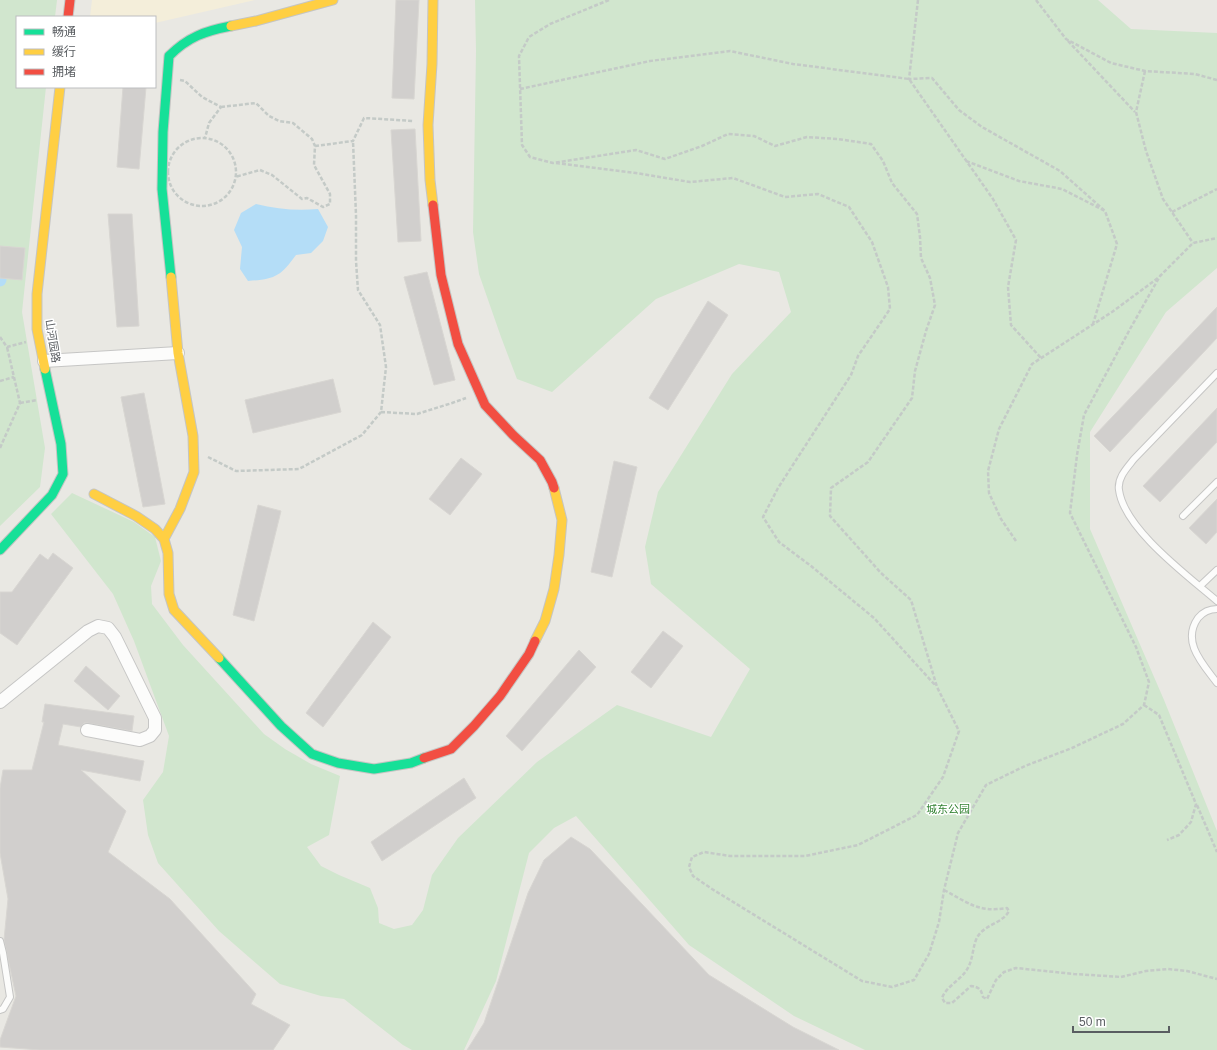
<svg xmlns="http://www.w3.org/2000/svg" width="1217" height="1050" font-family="Helvetica,'Noto Sans SC',sans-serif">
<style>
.commercial{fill:#f4eeda}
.green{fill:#d1e6ce}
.water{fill:#b4ddf7}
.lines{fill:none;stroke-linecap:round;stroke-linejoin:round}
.canal{stroke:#b4ddf7;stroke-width:13}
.building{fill:#d1cfcd;stroke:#d8d6d2}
.lane-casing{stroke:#c6c6c5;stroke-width:8}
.street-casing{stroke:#c6c6c5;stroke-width:14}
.fast-casing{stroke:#c5c5c3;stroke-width:11}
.slow-casing{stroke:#c5c5c3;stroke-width:11}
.jam-casing{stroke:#c5c5c3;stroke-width:11}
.path{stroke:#c4cac7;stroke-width:2.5;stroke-dasharray:4 2;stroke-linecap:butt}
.lane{stroke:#fcfcfb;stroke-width:6}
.street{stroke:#fcfcfb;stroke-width:12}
.fast{stroke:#16e098;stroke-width:9}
.slow{stroke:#ffcf43;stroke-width:9}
.jam{stroke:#f24e42;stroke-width:9}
.labels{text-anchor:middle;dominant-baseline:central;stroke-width:3;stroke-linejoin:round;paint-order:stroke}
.street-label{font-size:11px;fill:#595d61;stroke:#fff}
.park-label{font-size:11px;fill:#358435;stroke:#fff}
</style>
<rect width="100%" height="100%" fill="#e9e8e3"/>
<path class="commercial" d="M92,0H255L155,23V17H90Z"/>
<path class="green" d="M0,0H57L55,17H17V87H46L22,312L45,448L40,487L0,526Z
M475,0H1098L1131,29L1217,33V268L1166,312L1090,432V529L1164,700L1217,831V1050H865L794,1016L689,945L576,816L554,828L529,853L496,981L464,1050H412L403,1045L344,999L321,996L280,984L219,931L158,863L148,835L143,800L163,772L169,736L134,641L113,594L51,514L72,493L134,522L155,537L161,561L151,586L152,604L183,645L264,734L285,749L311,764L340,776L329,835L307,847L321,866L339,875L370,888L378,908L379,923L394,929L412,925L423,910L432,875L458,838L537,762L617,705L711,737L750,669L651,584L645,547L658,492L732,374L791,312L779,272L739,264L656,299L552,392L517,379L501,337L479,274L473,232L476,51Z"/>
<path class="water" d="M256,204C277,209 296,211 318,209L328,227L323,241L311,253L296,255C280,277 275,279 248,281L240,269L242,247L234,230L241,213Z"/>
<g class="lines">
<path class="canal" d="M0,278V280"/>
</g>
<path class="building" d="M396,0H419L414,99L392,98Z
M123,87H146L139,169L117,167Z
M415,129L421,241L398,242L391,130Z
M108,214H132L139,326L117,327Z
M0,246L25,248L22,280L0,278Z
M427,272L455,380L434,385L404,277Z
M708,301L728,315L668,410L649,398Z
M1217,307V338L1110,452L1094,436Z
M333,379L341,412L253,433L245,400Z
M144,393L165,504L143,507L121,397Z
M1217,408V442L1160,502L1143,486Z
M461,458L482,474L450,515L429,499Z
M614,461L637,467L612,577L591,572Z
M1217,499V532L1206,544L1189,528Z
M258,505L281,511L254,621L233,615Z
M53,553L73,568L17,645L0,633V592H12L40,554L48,560Z
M373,622L391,637L323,727L306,713Z
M663,631L683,646L651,688L631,672Z
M579,650L596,667L522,751L506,736Z
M86,666L120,696L108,710L74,681Z
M45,704L134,716L132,731L88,723H84L81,727L63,724L58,745L144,761L140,781L81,770L126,811L108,852L170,899L256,994L251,1004L290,1025L273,1050H40L0,1047V1040L16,996L4,940L8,899L0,853V788L3,770H32L44,722H42Z
M464,778L476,798L382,861L371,842Z
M571,837L590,849L709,975L793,1027L839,1050H467L484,1023L528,893L544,860Z"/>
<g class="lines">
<g class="lane-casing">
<path id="lane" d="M1217,373L1134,459C1127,468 1117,478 1119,490C1124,529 1188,576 1217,601
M1183,516L1217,482
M1200,586L1217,570
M1217,609C1209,609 1203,612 1198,618C1181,642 1203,664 1217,683
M0,941L3,953L10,997L3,1009L0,1010"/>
</g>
<g class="street-casing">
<path id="street" d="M44,361L178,353
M0,702L88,631L98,626L108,628L115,637L155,718V730L150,736L140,740L87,730"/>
</g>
<g class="fast-casing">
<path id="fast" d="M171,277L162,189L163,132L169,56C188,37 205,31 231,26
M0,550L52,495L63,474L61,444L45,369
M219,658L281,726L312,754L338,763L374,769L411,763L424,758"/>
</g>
<g class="slow-casing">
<path id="slow" d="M231,26L256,21L333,0
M433,205L430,180L428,125L432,64L433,0
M45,369L37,329V294L60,87
M94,494L136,516L155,529L164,539L168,553L169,594L174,610L219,658
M164,539L180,509L194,472L193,436L178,353L171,277
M535,641L545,621L554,589L559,555L562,520L554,488"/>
</g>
<g class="jam-casing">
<path id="jam" d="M68,17L70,0
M433,205L441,275L458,344L485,405L513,435L540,460L552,482L554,488
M424,758L451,749L474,726L500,696L529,654L535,641"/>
</g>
<path class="path" d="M609,0L550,24L529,37L519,56L522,145L530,157L553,163L636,150L665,159L702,146L728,134L754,136L775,146L807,137L838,139L871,144L883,161L892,183L917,214L920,237L921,258L930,278L935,305L926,331L915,371L912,398L868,462L831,488L830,516L881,573L911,600L937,687L959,731L943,777L917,815L858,845L805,856H730L704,852L692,857L689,867L693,876L712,889L862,981L892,987L914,980L929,954L939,922L944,890L958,833L986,785L1025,766L1072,748L1123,724L1144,705L1149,682L1136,647L1070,513L1077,455L1084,415L1130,329L1160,276L1193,243L1217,238
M918,0L909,79L932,78L959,110L982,127L1060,171L1105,211
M1036,0L1066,39L1111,63L1145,71L1195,74L1217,80
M1068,41L1135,112
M1145,71L1136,112L1146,151L1163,199L1193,243
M180,80L185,81L202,97L221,107L209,123L205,138
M520,89L650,61L730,51L793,64L909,79L993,199L1016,240L1008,287L1011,325L1041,358
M221,107L256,103L269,116L279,121L293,123L312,139L315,146L314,165L330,194V204L323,207L307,198L302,199L272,175L260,170L235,177
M168 172a34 34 0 1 1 68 0a34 34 0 1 1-68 0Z
M315,146L353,141L364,118L414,121
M966,161L1019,181L1062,189L1105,211L1117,244L1093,324
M556,163L636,173L690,182L733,178L785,197L818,194L849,207L872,242L888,287L890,309L858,356L851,375L778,488L763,517L779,542L811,566L874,618L935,685
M1172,212L1217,189
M0,337L7,347L26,342
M0,381L14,377
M20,403L37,400
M381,412L417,414L452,403L466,398
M0,448L20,403L7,347
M208,457L236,471L299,469L362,435L381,412L386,367L380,325L358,290L356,261V215L353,141
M1016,541L1001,519L989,493L988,471L999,429L1032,364L1112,312L1158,278
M1144,705L1159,715L1196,804L1191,822L1179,835L1167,840
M1197,805L1217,852
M944,890C967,902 978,913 1007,908L1009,911C1003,923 986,924 978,936C972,945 974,960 966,971C959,981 946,987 942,998L945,1003H952L971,986C979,987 981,989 983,997L987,999L996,980L1004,972L1016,968L1074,974L1121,977L1146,971L1168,969L1187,971L1217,979"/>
<use href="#lane" class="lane"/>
<use href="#street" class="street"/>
<use href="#fast" class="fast"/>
<use href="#slow" class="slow"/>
<use href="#jam" class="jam"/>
</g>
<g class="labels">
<g class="street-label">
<text transform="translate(53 341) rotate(81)">山河园路</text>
</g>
<g class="park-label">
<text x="948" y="809">城东公园</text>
</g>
</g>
<rect x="16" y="16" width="140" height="72" fill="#ffffff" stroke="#bdbec0"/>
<rect x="24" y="29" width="20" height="6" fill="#16e098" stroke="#bdbec0"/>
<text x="52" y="36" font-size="12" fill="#595d61">畅通</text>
<rect x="24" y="49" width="20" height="6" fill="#ffcf43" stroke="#bdbec0"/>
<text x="52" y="56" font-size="12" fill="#595d61">缓行</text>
<rect x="24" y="69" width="20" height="6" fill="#f24e42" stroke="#bdbec0"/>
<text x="52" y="76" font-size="12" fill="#595d61">拥堵</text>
<path d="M1073 1026v6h96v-6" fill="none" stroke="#595d61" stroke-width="2"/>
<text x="1079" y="1026" font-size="12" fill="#595d61" stroke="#ffffff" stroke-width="3" paint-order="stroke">50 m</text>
</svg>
